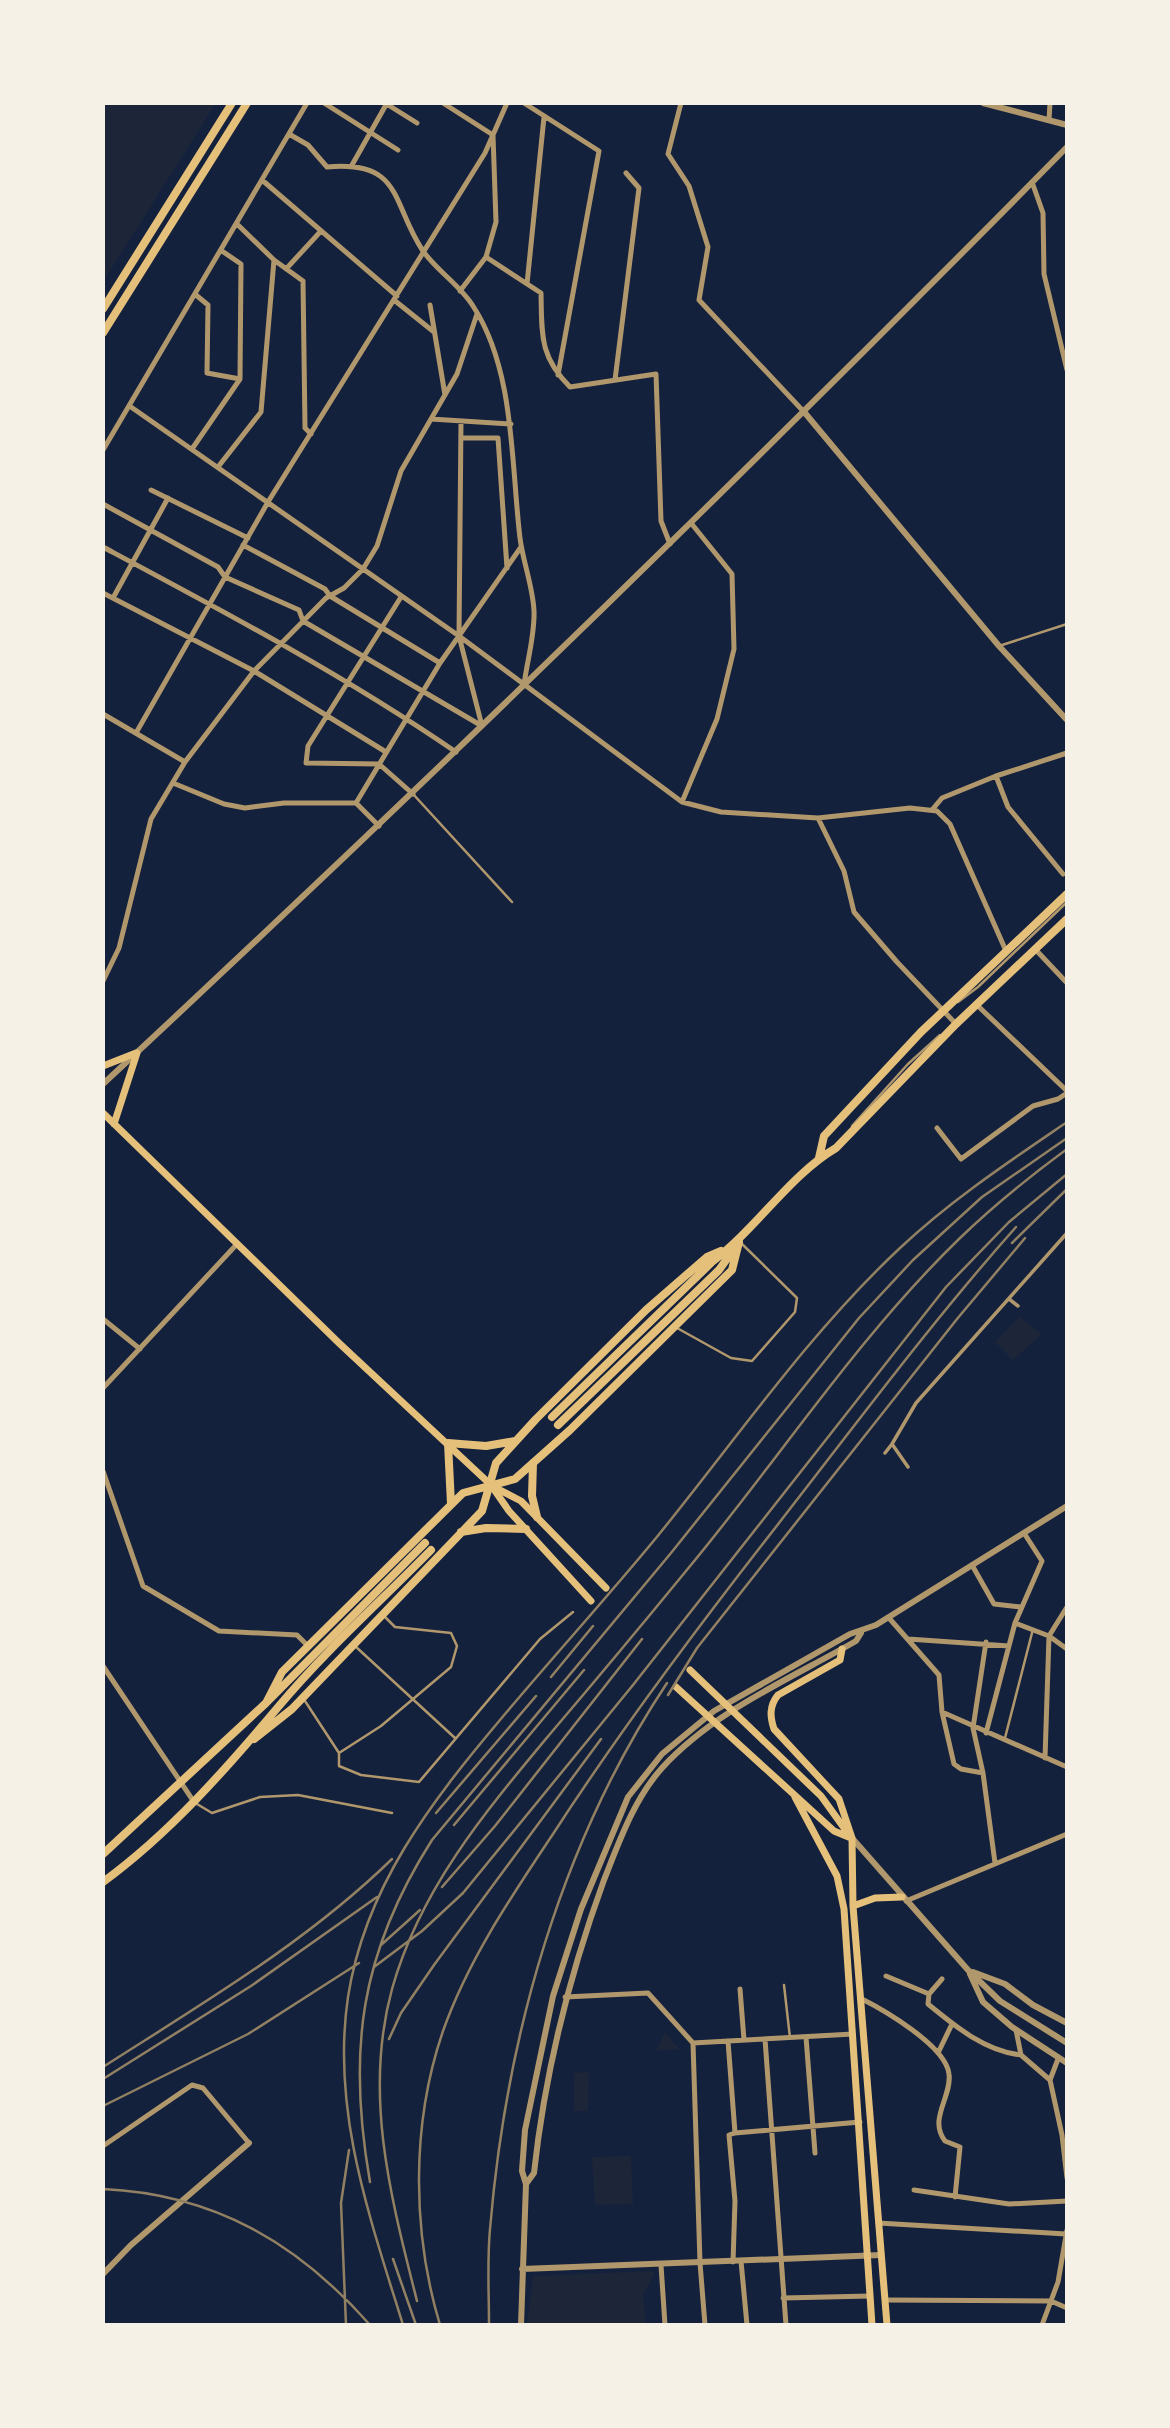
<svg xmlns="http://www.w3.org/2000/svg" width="1170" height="2428" font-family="Inter,sans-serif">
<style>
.green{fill:#1d2539}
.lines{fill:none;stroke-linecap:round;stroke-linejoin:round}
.service{stroke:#b1986c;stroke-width:2.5}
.pedestrian{stroke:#b1986c;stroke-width:3.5}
.minor{stroke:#b1986c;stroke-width:5}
.tertiary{stroke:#b1986c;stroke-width:6}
.secondary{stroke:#e5c07b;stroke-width:7}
.primary{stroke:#e5c07b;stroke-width:8}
.rail{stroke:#918062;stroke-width:2.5}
</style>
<rect width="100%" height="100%" fill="#14213d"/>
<path class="green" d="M103,103H216L103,282Z
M1019,1317L1042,1334L1013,1360L995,1342Z
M665,2032L679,2049L656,2051Z
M589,2072L588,2111H574V2073Z
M631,2156L633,2204L595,2205L592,2157Z
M652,2271L655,2273L643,2295L646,2325H527L533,2276Z"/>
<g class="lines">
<path class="service" d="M999,646L1067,624
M413,794L512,902
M958,1002L978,987L1067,902
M852,1126L908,1064L940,1035
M677,1328L731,1358L752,1361L795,1312L797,1298L741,1243
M355,1646L455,1738
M305,1701L339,1753V1766L361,1775L419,1782L540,1639L573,1612
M1005,1738L1033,1629
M339,1753L381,1726L451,1667L457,1646L451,1633L395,1627L385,1617
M197,1804L212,1813L260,1797L298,1795L392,1813
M784,1985L790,2038"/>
<path class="pedestrian" d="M1009,1299L1018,1306
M885,1453L892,1444
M908,1467L892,1444L916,1403L1067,1233"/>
<path class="minor" d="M324,103L398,150
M385,103L417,123
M443,103L493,135L496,222L486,257L460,291
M524,103L599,151L558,375
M681,103L668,154L689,186L708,247L699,300L805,413
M1049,120L1050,103
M289,134L308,145L327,167C403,160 391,203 423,251C437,271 460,285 473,306C515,370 511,464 520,538C523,562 533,587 534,611C535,635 527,661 524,685
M352,165L387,103
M262,180L397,296
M1032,182L1043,213L1044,274L1067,370
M486,257L541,293C542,334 539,356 570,387L656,374L661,521L670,544
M274,260L303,281L305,428L311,434
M286,269L321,231
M527,284L544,117
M196,295L208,305L207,373L240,379
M394,300L434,332
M430,305L445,395
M615,380L639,188L626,173
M131,407L459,636L682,802L721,812L818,818L844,871L854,912L897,962L956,1024
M431,419L511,424
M461,421L459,636L482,726
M461,438H498L507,568
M192,449L240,379L241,264L222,251
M103,450L307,103
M218,467L261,412L274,260L237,224
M151,490L248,538
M103,504L218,567L225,577L299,610L303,621L482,726
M243,545L325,589L330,596L440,663
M103,547C223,611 344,675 456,752
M103,593L254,671L386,752
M401,597L308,746L306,763L379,764L413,794
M113,598L168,498
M103,714L185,762
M136,733L268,502L485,153L507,103
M996,776L1067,753
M173,783L224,804L245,808L284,803H356L379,826
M682,802L717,719L734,649L732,574L691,523
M356,803L440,663L521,547
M932,810L942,798L996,776L1008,807L1063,874
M818,818L910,808L937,811L950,824L1006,951
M1035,949L1067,983
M103,981L119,948L151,819L185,762L254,671L326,598L344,588L363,569L377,546L401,471L457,374L477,314
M978,1006L1067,1091
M937,1128L961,1159L1033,1106L1058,1099L1067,1093
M103,1319L140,1349
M103,1388L237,1244
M103,1471L143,1586L219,1631L297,1635L308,1646
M972,1565L994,1604L1021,1607
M1067,1607L1049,1636L1067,1649
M889,1618L939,1675L942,1712L954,1764L961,1769L983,1773
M1015,1623L1049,1636L1045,1758
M908,1639L1009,1646
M986,1642L973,1728L983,1773L995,1863
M103,1666L194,1802
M942,1712L1067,1767
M986,1733L1015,1623L1042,1561L1024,1533
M906,1901L1067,1834
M886,1976L929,1994L942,1979
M740,1989L744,2040
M929,1994L928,2004C956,2027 985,2051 1021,2055
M565,1997L648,1993L693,2043L700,2263L705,2325
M860,1998C884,2010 946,2046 949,2074C952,2097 928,2119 945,2141L960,2147L955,2197
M1016,2030L1021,2055L1050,2080
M806,2037L815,2153
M765,2039L786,2325
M728,2041L735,2133
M693,2043L853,2034
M938,2053L952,2024
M1058,2059L1050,2080L1062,2135L1067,2178
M735,2133L860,2122
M103,2146L192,2085L203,2088L249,2143
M914,2190L1009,2204L1067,2201
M878,2223L1066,2234
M741,2261L747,2325
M733,2262L735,2201L729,2135L735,2133
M661,2265L665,2325
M783,2298L870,2296
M885,2300L1051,2301L1067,2308
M1042,2325L1058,2282L1067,2230"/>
<path class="tertiary" d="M983,103L1067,125
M805,413L999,646L1067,720
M103,1084C431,779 752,467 1067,147
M852,1838L968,1970L1000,2001L1067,2043
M973,1972L1005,1984L1033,2005L1067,2023
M970,1974L983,2002L1012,2027L1067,2063
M526,2184L534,2173C545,2071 569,1976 604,1880C619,1842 634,1799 662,1768C714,1711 790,1679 856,1641L861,1633
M522,2269L881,2255
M103,2274L131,2245L249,2143
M521,2325L526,2184L522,2171L525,2130L553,1996L581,1909L628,1797L662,1754L714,1711L850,1634L876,1625L1067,1506"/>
<path class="secondary" d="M103,1066L136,1053
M103,1113L340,1344L491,1485L509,1511L591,1601
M114,1124L137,1053
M494,1487L521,1501L606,1588
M842,1649L840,1660L778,1695C769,1706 770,1717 774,1729L839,1799L852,1838L853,1906L887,2325
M690,1670L821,1796L847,1832
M676,1687L834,1831L851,1838
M795,1797L837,1876L844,1909L872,2325
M853,1906L875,1898L902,1897"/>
<path class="primary" d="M103,309L232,103
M103,333L247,103
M819,1158L824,1136L921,1032L1067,894
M552,1417L713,1261C757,1228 790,1175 836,1148L956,1024L1067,919
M558,1425L719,1270L734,1249
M533,1463L532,1496L537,1517
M451,1504L448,1443L486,1446L515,1441
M461,1532L486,1528L526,1529
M266,1703L282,1672L463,1493L515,1479L570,1430L732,1270L739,1242
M254,1739L292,1709L482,1511L496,1463L536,1419L646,1310L707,1257L721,1251
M103,1854L266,1703L425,1543
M103,1882C170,1833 226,1769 279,1706C325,1651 381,1601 431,1550"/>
<path class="rail" d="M1012,1243L1067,1189
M551,1677L593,1626
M668,1695L697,1648L957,1319L1025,1238
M436,1813L536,1696
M454,1825L584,1670
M442,1887L495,1826L642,1639
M381,1945L420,1910
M374,1967L422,1931L463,1893L633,1685L946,1287L1009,1222L1067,1174
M389,2039L401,2013L434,1965L601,1739
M103,2067C203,2003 307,1942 392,1859
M103,2079L251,1986L377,1897
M103,2106L248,2034L359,1963
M370,2182C347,2051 360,1953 432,1840L671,1553L859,1318L913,1260L982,1197L1067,1138
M103,2189C214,2194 298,2243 370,2325
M393,2259L416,2325
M417,2301C391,2198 363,2095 392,1989C420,1889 485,1812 550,1734C596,1680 641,1626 686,1571C777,1462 856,1339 959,1239C992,1207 1029,1177 1067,1149
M346,2325L341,2203L349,2150
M403,2325C370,2218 331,2111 348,1997C365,1887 431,1802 500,1720C551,1659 605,1600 656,1538C735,1441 808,1334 900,1248C951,1200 1010,1161 1067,1122
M440,2325C412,2232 411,2124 443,2031C468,1960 511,1897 553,1834C619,1732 691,1636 765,1541C848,1435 927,1327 1016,1227
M489,2325C489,2293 487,2261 490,2229C506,2038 560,1844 667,1683"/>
</g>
<rect width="1170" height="2428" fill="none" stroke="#f6f1e7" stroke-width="210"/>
</svg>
